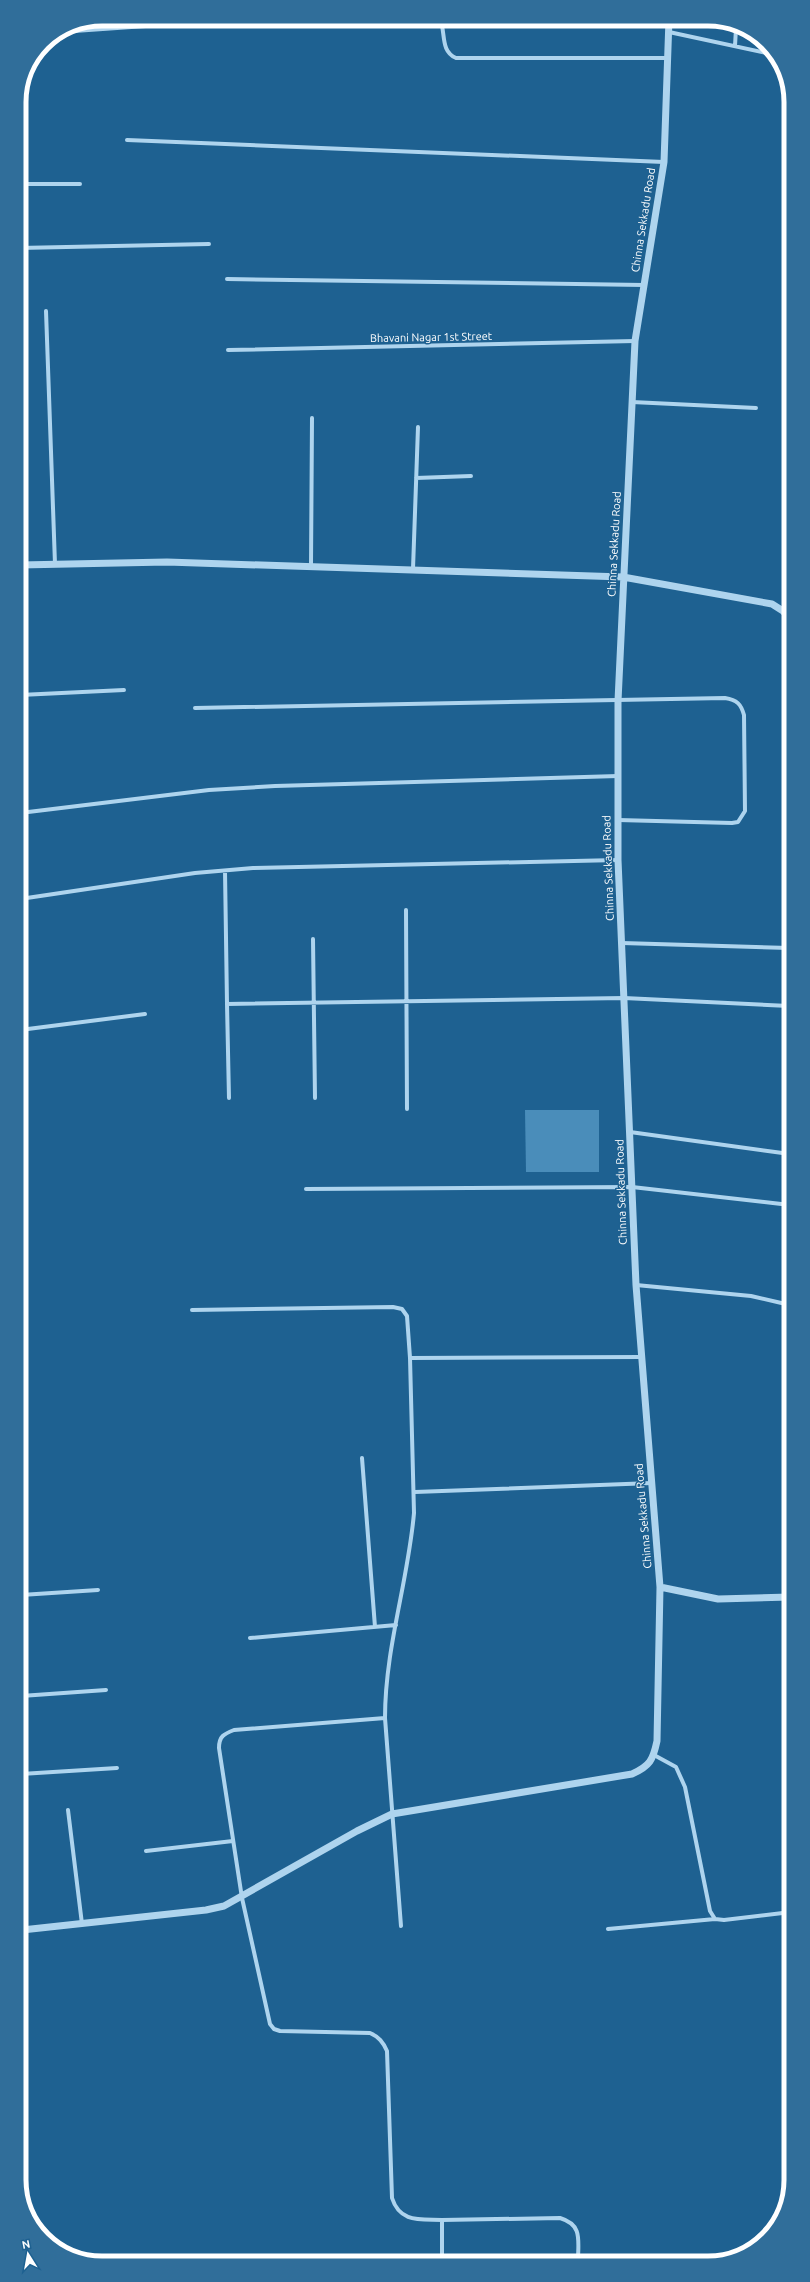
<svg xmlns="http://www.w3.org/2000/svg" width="810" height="2282" font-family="Ubuntu,sans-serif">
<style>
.building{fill:#4a8dba}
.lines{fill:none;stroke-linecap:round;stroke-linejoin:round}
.minor{stroke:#aed4ee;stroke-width:4}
.tertiary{stroke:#aed4ee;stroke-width:7}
.labels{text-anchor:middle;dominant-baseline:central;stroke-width:3;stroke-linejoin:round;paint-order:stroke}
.street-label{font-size:11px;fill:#fff;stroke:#1e6191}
.rim{fill:none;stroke:#fff;stroke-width:5}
</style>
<rect width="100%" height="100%" fill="#1e6191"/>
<path class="building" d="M525,1110H599V1172H526Z"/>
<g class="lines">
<path class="minor" d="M440,19C446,33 440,51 456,58H668
M86,22L87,30
M60,32L160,25L165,19
M669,32L771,54
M735,46L736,28
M127,140L664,162
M19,184H80
M19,248L209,244
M227,279L644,285
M46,311L55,564
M228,350L635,341
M632,402L756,408
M416,478L471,476
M311,566L312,418
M413,569L418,427
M783,611L789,596
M20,695L124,690
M195,708L725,698C737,700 741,704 744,715L745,811L738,822L732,823L618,820
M20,813L209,790L275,786L618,776
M225,871L227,1004
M20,899L195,873L253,868L618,860
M406,910L407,1109
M313,939L315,1098
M622,943L789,948
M20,1030L145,1014
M229,1098L227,1004L624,998L789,1006
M630,1132L790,1154
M306,1189L632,1187L790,1205
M636,1285L751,1296L790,1305
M192,1310L393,1307L402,1309L407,1316L410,1358
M362,1458L375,1627
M415,1492L652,1483
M21,1595L98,1590
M250,1638L396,1625
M21,1696L106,1690
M385,1718L234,1730C224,1734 219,1736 219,1748L242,1898L270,2024L274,2029L280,2031L370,2033C379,2037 383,2042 387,2051L392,2198C400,2223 420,2219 442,2220V2261
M654,1755L676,1767L685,1787L710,1911L715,1919L724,1920L791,1912
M21,1774L117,1768
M68,1810L82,1924
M146,1851L233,1841
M401,1926L385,1718C385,1648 408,1582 414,1513L410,1358L641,1357
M608,1929L715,1919
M442,2220L560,2218C583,2225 578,2240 578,2261"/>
<path class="tertiary" d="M669,19L664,162L635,341L618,701V860L636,1285L660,1587L718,1599L790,1597
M20,565L167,562L623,577L772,604L783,611L789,618
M22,1930L206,1910L224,1906L357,1831L392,1814L632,1774C650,1766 653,1760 657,1741L660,1587"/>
</g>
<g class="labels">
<g class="street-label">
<text transform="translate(643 220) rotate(-81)">Chinna Sekkadu Road</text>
<text transform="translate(431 337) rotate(-1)">Bhavani Nagar 1st Street</text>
<text transform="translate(614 544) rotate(-87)">Chinna Sekkadu Road</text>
<text transform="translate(608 868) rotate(-92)">Chinna Sekkadu Road</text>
<text transform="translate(621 1192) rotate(-92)">Chinna Sekkadu Road</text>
<text transform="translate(643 1516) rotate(-95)">Chinna Sekkadu Road</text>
</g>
</g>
<path d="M0 0H810V2282H0ZM102 26H708A76 76 0 0 1 784 102V2180A76 76 0 0 1 708 2256H102A76 76 0 0 1 26 2180V102A76 76 0 0 1 102 26Z" fill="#306e9a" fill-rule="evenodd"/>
<path class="rim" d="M102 26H708A76 76 0 0 1 784 102V2180A76 76 0 0 1 708 2256H102A76 76 0 0 1 26 2180V102A76 76 0 0 1 102 26Z"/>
<g transform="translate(28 2254) rotate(349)" stroke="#1e6191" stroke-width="3" paint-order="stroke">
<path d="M0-3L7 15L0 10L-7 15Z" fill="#ffffff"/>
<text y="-6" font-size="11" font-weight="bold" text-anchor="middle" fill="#ffffff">N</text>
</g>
</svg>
